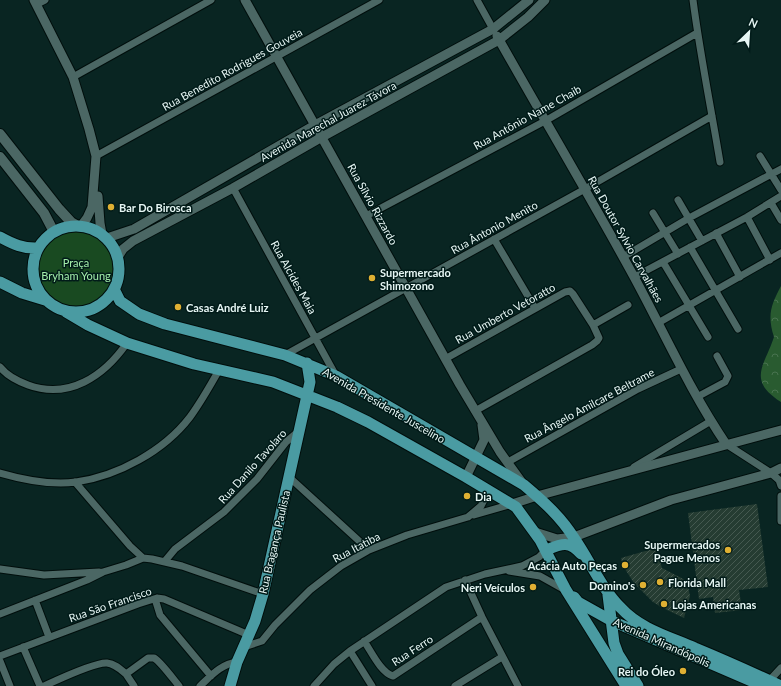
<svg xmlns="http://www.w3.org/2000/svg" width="781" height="686" font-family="Lato,sans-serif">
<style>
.green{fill:#194a21}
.forest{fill:url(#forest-crowns)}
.building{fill:url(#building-hatch)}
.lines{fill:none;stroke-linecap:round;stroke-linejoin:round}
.minor-casing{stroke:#000e0c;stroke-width:9}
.tertiary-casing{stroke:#000e0c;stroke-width:11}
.secondary-casing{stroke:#000e0c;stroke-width:12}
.primary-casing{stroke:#000e0c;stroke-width:13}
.minor{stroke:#4b6764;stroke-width:7}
.tertiary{stroke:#4b6764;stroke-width:9}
.secondary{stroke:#4b6764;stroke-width:10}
.primary{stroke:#4a9ba2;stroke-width:11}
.poi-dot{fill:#dfb033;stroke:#011b19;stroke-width:1.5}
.labels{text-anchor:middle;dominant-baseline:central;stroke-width:3;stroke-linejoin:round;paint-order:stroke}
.street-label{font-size:11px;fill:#e6f6f4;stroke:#011b19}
.poi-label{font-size:11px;font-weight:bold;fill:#e6f6f4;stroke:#011b19;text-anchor:start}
.park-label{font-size:11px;fill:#a4efab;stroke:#011b19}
</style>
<defs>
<pattern id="forest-crowns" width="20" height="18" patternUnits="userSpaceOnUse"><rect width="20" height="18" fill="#295b30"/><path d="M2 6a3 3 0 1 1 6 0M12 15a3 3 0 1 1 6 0" fill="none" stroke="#48734f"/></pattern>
<pattern id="building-hatch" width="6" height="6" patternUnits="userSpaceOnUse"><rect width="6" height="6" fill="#253c32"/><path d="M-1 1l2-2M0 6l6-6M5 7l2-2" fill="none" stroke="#455950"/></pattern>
</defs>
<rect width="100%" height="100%" fill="#092522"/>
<path class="green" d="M36 269a39 39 0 1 1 78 0a39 39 0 1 1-78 0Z"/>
<path class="forest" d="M781,286V402C747,380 764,367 774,337C767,315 771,305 781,286Z"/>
<path class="building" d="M757,504L768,587L739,590L742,610L715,613L713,597L699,599L688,513Z
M656,548L662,568L687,581L690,596L684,618L661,607L653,602L634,583L623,566L621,558Z"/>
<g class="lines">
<g class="minor-casing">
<path id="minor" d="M477,0L493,29
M693,0C700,54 711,108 720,162
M37,4L45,0
M73,77L211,0
M96,156L379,0
M760,156L781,190
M233,188L336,376
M678,200L702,241
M771,203L781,220
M653,213L678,254
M366,216L545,121L697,33
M747,217L770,260
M716,233L740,277
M494,239L535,308
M690,247L738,329
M623,257L689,218L781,169
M663,262L708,337
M634,277L747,217L781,196
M658,323L781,253
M593,325L628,305
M285,355L585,189L712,116
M445,359L565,292L570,291L573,294L593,325L599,338L597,341L592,345L475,411
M0,367C7,376 17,381 28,385C69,400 104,376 127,343
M697,397L725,382L728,376L717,356
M726,444L771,473L779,480L781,486
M508,462L638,389L681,369
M634,467L711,421
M0,473C24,480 51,485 76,482C118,476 164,451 190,417C201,402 210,386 219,370
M289,477L369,550
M75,482L130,546L143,558L152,559L182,566L263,594
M781,496V521
M474,515L512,504
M165,561L175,549L224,512L257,479L286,442L299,431
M0,569L44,575L99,572
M509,571L540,576L565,590
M465,580L482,617L518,686
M157,598L156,602L160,615L211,676
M35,600L49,637
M0,614L87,580L103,572L126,565L143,558
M364,641C371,651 381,673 393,676L482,617
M23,647L40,686
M244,647L262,641L275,625L310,590L341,566L369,550L407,535L468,517L481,506L484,500L485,488
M350,651L372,686
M0,656L138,604L157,598L164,599L249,635
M0,661L10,686
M126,674L134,686
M768,682L781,668
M44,686C57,680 95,662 107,663C115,664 120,669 126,674L148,658C149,658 152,658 154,658C160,661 174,680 179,686
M200,686C211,676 221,664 237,662
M314,686L334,664L350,651L446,587L485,574L522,566L539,557L546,550
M455,686L502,657"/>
</g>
<g class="tertiary-casing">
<path id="tertiary" d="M34,0L73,77L89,129L96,156L92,207L87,218L81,226
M245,0L460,385L500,452L523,484
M497,36C542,116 589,195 633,275C664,332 690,391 726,444
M98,196L100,223L102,234
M107,238L134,229L315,125L493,29L529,0
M118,257L123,249L133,241L233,188L322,137L499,40L528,17L545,0
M466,477L484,440L482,425
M512,504L537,496L781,430
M535,532L557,539L574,537L671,500L771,473L781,468"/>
</g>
<g class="secondary-casing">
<path id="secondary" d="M0,134L59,209L71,222L78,226
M0,157L44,213L54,232"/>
</g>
<g class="primary-casing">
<path id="primary" d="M33 269a43 43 0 1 1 86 0a43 43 0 1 1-86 0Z
M0,237C13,244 23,249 38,248
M0,282L22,293L45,300
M115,291L120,301L139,314L165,324L285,355L336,376L524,485C543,501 561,517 574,538C590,561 601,588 621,608C640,629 670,637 695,648C724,660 753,673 781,686
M66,312L88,325L127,343L194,364L273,382L337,407L368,422L466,477L516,507L540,540L566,590L626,686
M546,550C561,544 569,540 581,554
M608,595L614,643L618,654L638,686
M574,597L578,602L612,621L763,686
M230,686L237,662L255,621L263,594L310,382L307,363"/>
</g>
<use href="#minor" class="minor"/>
<use href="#tertiary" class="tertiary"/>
<use href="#secondary" class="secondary"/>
<use href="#primary" class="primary"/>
</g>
<g class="poi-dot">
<circle cx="111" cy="207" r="4"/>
<circle cx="372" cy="278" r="4"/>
<circle cx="178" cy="307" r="4"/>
<circle cx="467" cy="496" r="4"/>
<circle cx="728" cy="550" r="4"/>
<circle cx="625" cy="565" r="4"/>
<circle cx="660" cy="582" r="4"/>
<circle cx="643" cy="585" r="4"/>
<circle cx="533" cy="587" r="4"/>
<circle cx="664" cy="604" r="4"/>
<circle cx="683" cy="671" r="4"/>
</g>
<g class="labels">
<g class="street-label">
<text transform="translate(232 69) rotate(-29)">Rua Benedito Rodrigues Gouveia</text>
<text transform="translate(527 117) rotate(-29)">Rua Antônio Name Chaib</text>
<text transform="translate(328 121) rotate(-29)">Avenida Marechal Juarez Távora</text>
<text transform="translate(373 204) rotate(61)">Rua Sílvio Rizzardo</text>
<text transform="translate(494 227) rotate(-29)">Rua Ântonio Menito</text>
<text transform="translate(626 239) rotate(61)">Rua Doutor Sylvio Carvalhães</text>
<text transform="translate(294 277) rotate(61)">Rua Alcides Maia</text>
<text transform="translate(505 313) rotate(-29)">Rua Umberto Vetoratto</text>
<text transform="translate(384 405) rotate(30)">Avenida Presidente Juscelino</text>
<text transform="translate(589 405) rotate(-28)">Rua Ângelo Amilcare Beltrame</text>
<text transform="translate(252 466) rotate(-48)">Rua Danilo Tavolaro</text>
<text transform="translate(274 542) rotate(-77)">Rua Bragança Paulista</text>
<text transform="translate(356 547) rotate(-28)">Rua Itatiba</text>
<text transform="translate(110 604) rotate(-19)">Rua São Francisco</text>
<text transform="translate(662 642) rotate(24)">Avenida Mirandópolis</text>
<text transform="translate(412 650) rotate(-33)">Rua Ferro</text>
</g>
<g class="poi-label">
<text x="119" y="207">Bar Do Birosca</text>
<text x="380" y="272">Supermercado<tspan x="380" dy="13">Shimozono</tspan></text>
<text x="186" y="307">Casas André Luiz</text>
<text x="475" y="496">Dia</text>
<text x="720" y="544" text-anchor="end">Supermercados<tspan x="720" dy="13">Pague Menos</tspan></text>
<text x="617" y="565" text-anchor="end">Acácia Auto Peças</text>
<text x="668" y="582">Florida Mall</text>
<text x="635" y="585" text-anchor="end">Domino's</text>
<text x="525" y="587" text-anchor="end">Neri Veículos</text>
<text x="672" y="604">Lojas Americanas</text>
<text x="675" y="671" text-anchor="end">Rei do Óleo</text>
</g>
<g class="park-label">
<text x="76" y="262">Praça<tspan x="76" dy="13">Bryham Young</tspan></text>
</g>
</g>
<g transform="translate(749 32) rotate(25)" stroke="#011b19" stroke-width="3" paint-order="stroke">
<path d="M0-3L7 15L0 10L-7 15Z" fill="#e6f6f4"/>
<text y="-6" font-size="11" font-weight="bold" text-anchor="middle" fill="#e6f6f4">N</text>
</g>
</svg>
